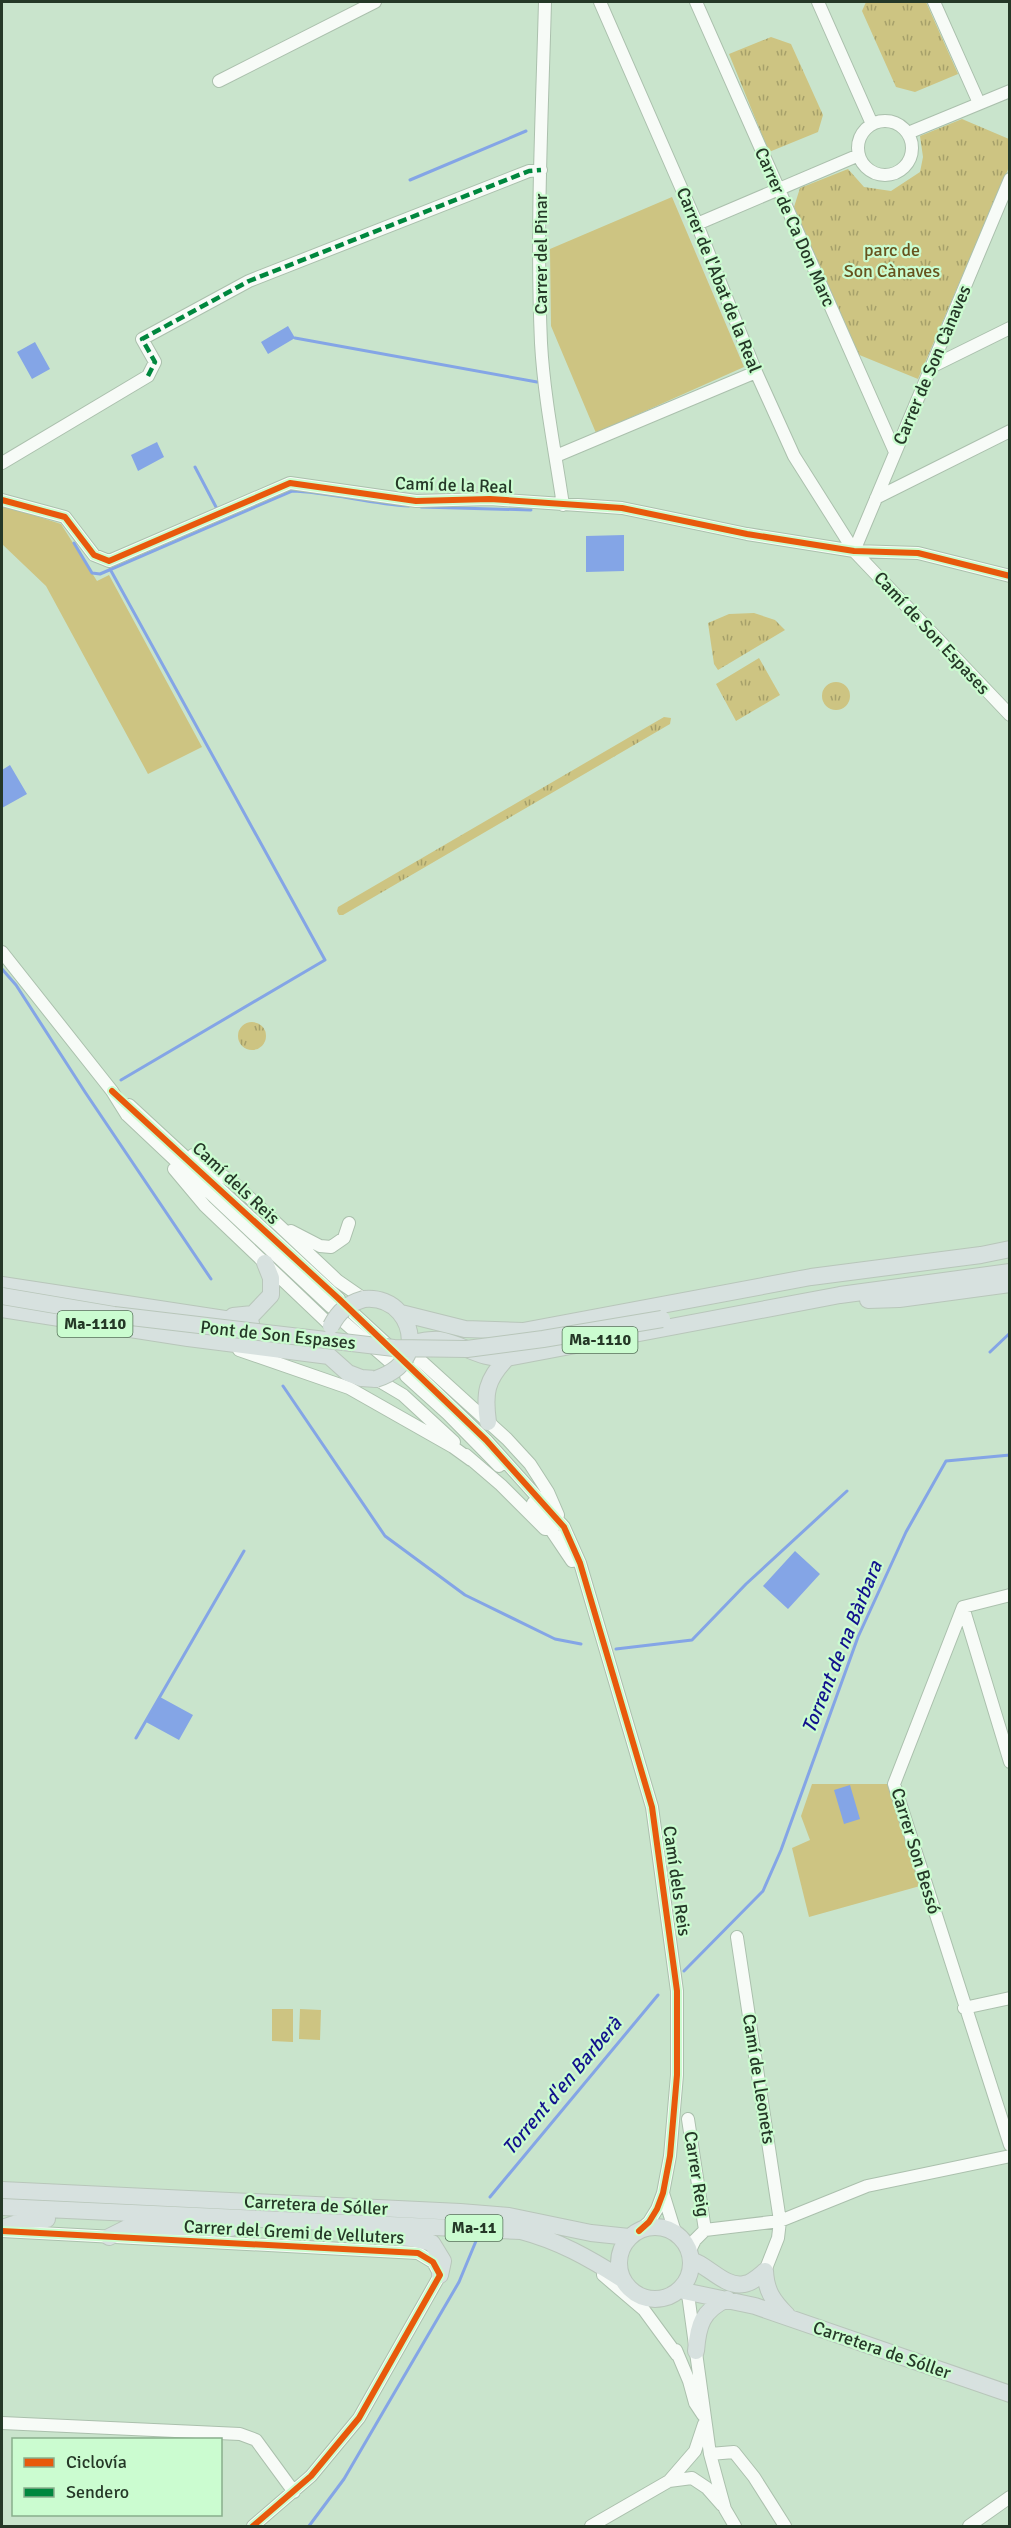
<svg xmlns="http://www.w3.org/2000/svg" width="1011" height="2528" font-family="Signika,sans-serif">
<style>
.grass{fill:url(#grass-tufts)}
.pitch{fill:#cdc482}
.water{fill:#84a5e6}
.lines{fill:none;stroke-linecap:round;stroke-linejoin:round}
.stream{stroke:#84a5e6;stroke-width:3}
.minor-casing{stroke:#abc0ad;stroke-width:14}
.major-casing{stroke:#b8c6ba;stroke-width:18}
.minor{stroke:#f7fbf7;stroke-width:12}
.major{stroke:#d7e1df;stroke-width:16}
.major-bridge-casing{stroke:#b8c6ba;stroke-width:18;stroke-linecap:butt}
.major-bridge{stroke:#d7e1df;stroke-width:16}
.quiet{stroke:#00873e;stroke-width:4.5;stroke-dasharray:9 4.5;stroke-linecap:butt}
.cycleway-casing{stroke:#cbfcd0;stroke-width:10}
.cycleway{stroke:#e8590c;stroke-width:6}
.labels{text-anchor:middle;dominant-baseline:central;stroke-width:4.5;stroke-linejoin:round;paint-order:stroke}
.shield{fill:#cbfcd0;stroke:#57735a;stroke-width:1.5}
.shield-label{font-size:16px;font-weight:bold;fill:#253827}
.street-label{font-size:18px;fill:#253827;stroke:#cbfcd0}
.park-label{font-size:18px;fill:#66521d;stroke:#cbfcd0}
.water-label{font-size:20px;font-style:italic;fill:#11118d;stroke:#cbfcd0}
</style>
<defs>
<pattern id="grass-tufts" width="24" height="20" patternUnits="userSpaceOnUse" patternTransform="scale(1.5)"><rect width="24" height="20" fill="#cdc482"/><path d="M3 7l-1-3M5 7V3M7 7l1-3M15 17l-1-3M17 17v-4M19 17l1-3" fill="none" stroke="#a6a06a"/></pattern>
</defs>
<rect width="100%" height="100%" fill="#c9e4cc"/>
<path class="grass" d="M866,2H926L958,74L915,92L896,87L862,11Z
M771,37L791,44L823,115L818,132L769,152L729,54Z
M962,119L1009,139V167L918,379L857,354L794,207L800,188L848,169L864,187L891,191L920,172L923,157L920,136Z
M754,613L775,620L785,630L718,670L714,664L708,623L729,614Z
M759,658L780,695L736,721L716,684Z
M822 696a14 14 0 1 1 28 0a14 14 0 1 1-28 0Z
M664,717L671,718L670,724L343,915H339L337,911L338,907Z
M238 1036a14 14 0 1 1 28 0a14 14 0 1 1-28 0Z"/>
<path class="pitch" d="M672,197L744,367L596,433L551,326L550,249Z
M2,505L61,524L97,581L109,575L202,747L148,774L46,586L2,544Z
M812,1784H888L920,1886L809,1917L792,1848L810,1840L801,1816Z
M272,2009H293V2042L272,2041Z
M300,2009L321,2010L320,2040L299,2039Z"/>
<path class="water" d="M288,326L295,338L268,354L261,342Z
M35,342L50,369L32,379L17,352Z
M157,442L164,457L138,471L131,455Z
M624,535V571L586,572V536Z
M10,765L27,794L2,808V770Z
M795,1551L820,1574L788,1609L763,1586Z
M160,1697L193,1715L179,1740L146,1722Z
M850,1785L860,1819L844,1824L834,1790Z"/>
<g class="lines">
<path class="stream" d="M410,180L526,131
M295,338L537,382
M195,467L216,507
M421,507L531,510
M74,543L92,573L100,574L292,491C331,492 369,504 409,506
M110,569L325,960L121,1080
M2,969L16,985L85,1092L211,1279
M990,1352L1010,1333
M283,1386L385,1536L465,1595L555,1639L581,1644
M616,1649L692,1640L746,1584L847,1491
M136,1738L244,1551
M684,1971L763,1891L781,1850L858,1637L906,1532L946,1461L1010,1455
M490,2197L658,1995
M309,2526L344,2479L459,2282L476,2241"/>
<g class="minor-casing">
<path id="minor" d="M545,2C542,115 536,229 541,343C544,397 555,451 563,505
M600,2L697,224L756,372L794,456L854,551L1010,715
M696,2L895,452
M818,2L872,124
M934,2L979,103
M219,81L375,2
M858 148a27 27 0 1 1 54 0a27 27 0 1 1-54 0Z
M908,133L1010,91
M697,224L859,155
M931,367L1010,328
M556,456L756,372
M2,463L148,376L155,362L142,339L249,281L529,171L541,170
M876,498L1010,431
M2,500L65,517L94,555L109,561L290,483L416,501L490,499L622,508L747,534L854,551L918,553L1010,576
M854,551L1010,179
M2,952L112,1091L127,1115L331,1307
M129,1105L339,1299
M193,1155L236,1185L338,1281L364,1299
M174,1169L205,1206L331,1326
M291,1231L320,1246L331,1247L344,1238L349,1223
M353,1313L392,1349
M345,1323L390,1362
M239,1350L349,1388L453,1447L471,1460
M409,1350L507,1439L530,1464L548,1492L558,1515
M411,1368L486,1440L564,1527L580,1563L652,1807L677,1991V2075L670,2156L663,2193L657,2209L649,2222L639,2231
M406,1376L448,1414L499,1466
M376,1379L403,1395L454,1442
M466,1455L501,1485L545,1529
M533,1503L572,1561
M1010,1595L963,1607L894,1784L1010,2145
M963,1607L1010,1762
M737,1937L780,2221L778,2238L765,2271
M964,2008L1010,1998
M688,2119L705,2230
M663,2193L675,2232
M2,2231L418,2253L433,2262L440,2275L359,2418L311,2476L253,2526
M689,2252L695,2240L705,2230L780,2221L867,2186L1010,2156
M603,2275L644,2310L677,2355
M687,2287L710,2454L725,2509L735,2526
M676,2350L689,2381L695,2403L703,2415
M2,2423L240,2434L256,2440L294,2492
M704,2424L695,2451L669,2481L692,2478L707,2488L722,2505
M710,2454L734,2452L754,2477L785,2526
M591,2526L669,2481
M969,2526L1010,2497"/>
</g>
<g class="major-casing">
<path id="major" d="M2,1285L251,1323
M364,1299C394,1296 414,1321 409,1350
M868,1300L899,1299L1010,1284
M2,1309L188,1338L329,1356L348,1373L361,1378L376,1379
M401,1313L465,1329L523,1331L811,1277L981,1255L1010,1249
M233,1316L253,1314L271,1295V1278L265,1263
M411,1343C420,1342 430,1339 439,1340C463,1344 481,1360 507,1358L840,1295L1010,1272
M488,1422C484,1393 486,1380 507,1358
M2,2190L460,2212L509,2216L591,2233L629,2237
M2,2207L521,2231C559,2241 589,2258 622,2279
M619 2263a36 36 0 1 1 72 0a36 36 0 1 1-72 0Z
M2,2228L26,2220L47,2219
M352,2233L411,2238L432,2243L443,2261L440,2275
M109,2237L131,2226L231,2228
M691,2260C708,2265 725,2288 744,2284C752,2283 759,2276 765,2271
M765,2271C766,2291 773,2301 787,2315
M679,2290L755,2306L1010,2394
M696,2351C698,2325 702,2311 727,2299"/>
</g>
<use href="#minor" class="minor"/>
<use href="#major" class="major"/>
<g class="major-bridge-casing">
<path id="major-bridge" d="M2,1296L114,1315L394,1348L467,1349L543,1339L662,1319
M331,1326C339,1311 347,1304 364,1299
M376,1379C391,1374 404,1366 409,1350"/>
</g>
<use href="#major-bridge" class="major-bridge"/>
<path class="quiet" d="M148,376L155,362L142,339L249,281L529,171L541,170"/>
<g class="cycleway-casing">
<path id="cycleway" d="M2,500L65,517L94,555L109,561L290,483L416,501L490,499L622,508L747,534L854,551L918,553L1010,576
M112,1091L339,1299L486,1440L564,1527L580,1563L652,1807L677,1991V2075L670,2156L663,2193L657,2209L649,2222L639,2231
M2,2231L418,2253L433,2262L440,2275L359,2418L311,2476L253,2526"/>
</g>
<use href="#cycleway" class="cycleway"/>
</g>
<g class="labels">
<g class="shield">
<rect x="57.5" y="1311" width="75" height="26" rx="4.5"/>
<rect x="562.5" y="1327" width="75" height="26" rx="4.5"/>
<rect x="445.5" y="2215" width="57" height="26" rx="4.5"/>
</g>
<g class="shield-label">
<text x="95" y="1324">Ma-1110</text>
<text x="600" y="1340">Ma-1110</text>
<text x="474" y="2228">Ma-11</text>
</g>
<g class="street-label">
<text transform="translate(795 227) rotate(66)">Carrer de Ca Don Marc</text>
<text transform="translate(541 254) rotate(-90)">Carrer del Pinar</text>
<text transform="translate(719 280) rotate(68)">Carrer de l'Abat de la Real</text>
<text transform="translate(932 365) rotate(-67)">Carrer de Son Cànaves</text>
<text transform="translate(454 485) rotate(2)">Camí de la Real</text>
<text transform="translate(932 633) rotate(47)">Camí de Son Espases</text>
<text transform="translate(236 1183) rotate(43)">Camí dels Reis</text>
<text transform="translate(278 1335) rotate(6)">Pont de Son Espases</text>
<text transform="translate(916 1851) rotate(73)">Carrer Son Bessó</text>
<text transform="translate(677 1881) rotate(82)">Camí dels Reis</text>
<text transform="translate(759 2079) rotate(81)">Camí de Lleonets</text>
<text transform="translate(697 2174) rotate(81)">Carrer Reig</text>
<text transform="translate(316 2205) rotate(3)">Carretera de Sóller</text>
<text transform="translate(294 2232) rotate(3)">Carrer del Gremi de Velluters</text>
<text transform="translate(882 2350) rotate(19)">Carretera de Sóller</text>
</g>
<g class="park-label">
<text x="892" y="250">parc de<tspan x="892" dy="21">Son Cànaves</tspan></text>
</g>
<g class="water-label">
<text transform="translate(842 1647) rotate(-68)">Torrent de na Bàrbara</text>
<text transform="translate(562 2086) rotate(-50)">Torrent d'en Barberà</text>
</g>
</g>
<rect width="1011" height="2528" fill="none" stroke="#253827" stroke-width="6"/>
<rect x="12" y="2438" width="210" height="78" fill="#cbfcd0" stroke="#89ae8c" stroke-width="1.5"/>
<rect x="24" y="2458" width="30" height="9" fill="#e8590c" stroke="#89ae8c" stroke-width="1.5"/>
<text x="66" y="2468" font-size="18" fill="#253827">Ciclovía</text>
<rect x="24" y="2488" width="30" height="9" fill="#00873e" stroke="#89ae8c" stroke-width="1.5"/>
<text x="66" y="2498" font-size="18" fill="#253827">Sendero</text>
</svg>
